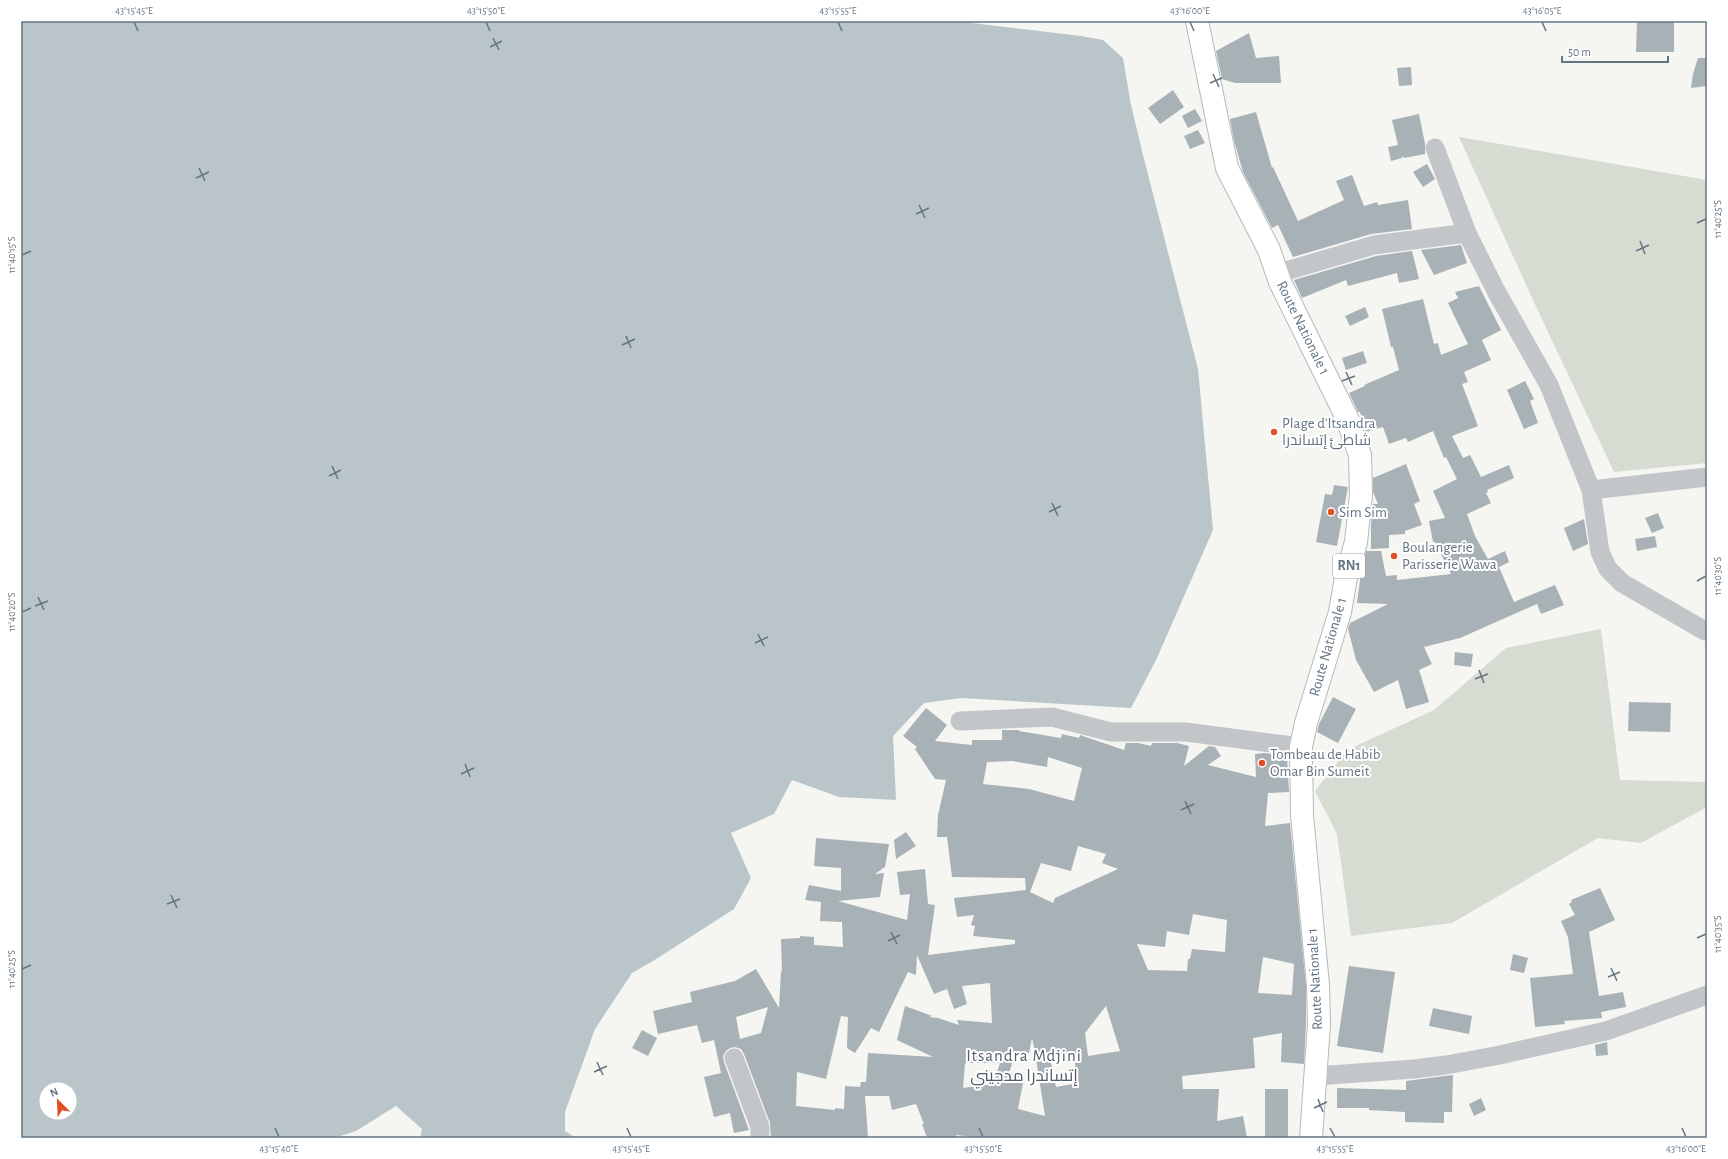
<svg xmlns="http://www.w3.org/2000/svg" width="1728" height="1159" font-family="'Alegreya Sans',Cairo,sans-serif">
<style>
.green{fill:#d6dcd2}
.water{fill:#bac5c9;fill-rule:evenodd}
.building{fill:#a8b1b6;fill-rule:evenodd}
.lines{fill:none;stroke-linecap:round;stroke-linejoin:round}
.major-casing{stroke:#b5b9bd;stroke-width:24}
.minor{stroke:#c2c6c9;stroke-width:19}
.major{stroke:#fff;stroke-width:22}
.ticks{fill:none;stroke:#647582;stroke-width:1.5}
.poi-dot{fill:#e24f25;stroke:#fff;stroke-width:1.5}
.labels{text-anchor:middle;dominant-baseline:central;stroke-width:4;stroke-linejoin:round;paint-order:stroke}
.shield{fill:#fff;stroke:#929ea8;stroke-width:1}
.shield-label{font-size:14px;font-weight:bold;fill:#647582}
.street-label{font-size:15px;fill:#647582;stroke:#fff}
.poi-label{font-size:15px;fill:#647582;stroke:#fff;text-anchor:start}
.quarter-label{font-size:17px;letter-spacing:1px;fill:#525e67;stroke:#fff}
.neatline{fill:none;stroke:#647582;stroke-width:1.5}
.ticks-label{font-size:10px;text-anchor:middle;fill:#647582}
</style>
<rect width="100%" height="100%" fill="#f5f5f1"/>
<path class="green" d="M1459,137L1707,180V463L1614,472L1532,298Z
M1601,629L1620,780L1707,782V807L1641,843L1598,838L1452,923L1351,936L1337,834L1315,791L1347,750L1434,710L1506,648Z"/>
<path class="water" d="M21,21H955L1081,36L1103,40L1123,58L1131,105L1144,159L1198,369L1213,530L1157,658L1131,708L961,698L924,703L893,736L896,800L839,797L792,780L774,814L731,833L751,878L734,909L653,961L632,973L595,1029L565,1112V1131L576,1138H420L422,1129L396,1106L356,1131L334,1138H21ZM46,1089H70V1113H46Z"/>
<path class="building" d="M1637,21H1674V52H1636Z
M1249,33L1256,58L1279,56L1281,83H1235L1222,79L1216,51Z
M1698,58H1707V86L1691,88L1693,74Z
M1411,67L1412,85L1399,86L1397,68Z
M1173,90L1184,107L1160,124L1148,108Z
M1195,109L1202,121L1188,128L1182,116Z
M1256,112L1272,168L1273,167L1298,221L1344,200L1336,181L1352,175L1364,206L1377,202L1378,205L1408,200L1412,229L1371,234L1293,257L1278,225L1272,228L1243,172L1234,141L1230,119Z
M1419,114L1425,144V154L1404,158L1402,156V158L1391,161L1388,147L1398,145L1392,120Z
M1198,130L1205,143L1190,149L1184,136Z
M1427,164L1435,179L1423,187L1413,172Z
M1461,245L1467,263L1434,275L1421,250Z
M1412,251L1419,279L1399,283L1397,273L1348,286L1346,280L1302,298L1294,280L1376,256Z
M1479,286L1501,330L1482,340L1491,360L1464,372L1468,382L1462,384L1478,426L1452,436L1463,458L1470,455L1481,477L1509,465L1514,478L1487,490L1488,492L1486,493L1491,503L1467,514L1475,536L1488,559L1505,551L1509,562L1499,567L1514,602L1555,585L1564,605L1541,614L1537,604L1460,638L1424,647L1432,664L1419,670L1429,702L1406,709L1398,680L1374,692L1356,660L1348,629L1350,623L1388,604L1357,603L1361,573L1360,574L1366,551H1381L1386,576L1397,575V580L1451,574L1435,542H1433L1429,521L1445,518L1433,491L1457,479L1446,457L1444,458L1433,431L1408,442L1406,438L1389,444L1383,427L1366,432L1360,412H1358L1349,393L1365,386L1364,385L1399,370L1393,347H1391L1382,309L1423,299L1434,344L1438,343L1441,355L1468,344L1448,303L1458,298L1455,292Z
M1365,307L1369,317L1350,326L1345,316Z
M1363,351L1367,363L1346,370L1342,358Z
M1525,381L1534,399L1530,401L1538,423L1524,429L1507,390Z
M1406,464L1420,501L1414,504L1422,525L1405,531V534L1389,535V548L1371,549V524L1373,504H1378L1373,492V478Z
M1334,485L1348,487L1337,546L1316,542L1325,494L1332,495Z
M1658,513L1664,528L1652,533L1645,518Z
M1584,519L1588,544L1573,551L1564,528Z
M1655,536L1657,547L1637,551L1635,539Z
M1455,652L1473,654L1471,667L1454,665Z
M1333,697L1356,709L1338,743L1317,732L1319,724Z
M1629,702L1671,703L1670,732L1628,731Z
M926,708L947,725L935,741L972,745V740H1002V730H1019V731L1061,738L1062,734L1079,738L1080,735L1124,750L1126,743H1138L1151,746L1152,743H1177L1189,746L1184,766L1209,746L1215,747L1221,756L1208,765L1256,777L1255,754L1264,753L1287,756L1289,792L1268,793L1265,826L1290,823L1306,986V1024L1304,1064L1281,1062L1282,1033L1253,1038L1255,1068L1182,1076L1183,1089H1219L1217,1121L1243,1116L1247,1138H983L956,1135L957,1138H927L922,1124H924L916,1104L892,1110L889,1096H865L868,1138H771L770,1123L744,1054L741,1049L735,1047L730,1048L726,1051L723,1056L724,1062L749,1130L734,1133L730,1113L714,1117L704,1077L721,1073L714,1040L702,1043L697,1025L658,1034L653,1011L692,1002L690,992L735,981L756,969L779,1008L781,971H782L781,939L800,938V936L814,937V945L843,947L842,922L820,921L821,902L805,900L809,885L841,891V868L814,866L816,838L889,844L885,867L875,874L884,873L880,897L838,901L907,920L910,894L900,895L897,872L925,869L928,904L935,905L928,955L1015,944V940L973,936L975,926L971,925L974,915L957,917L954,898L1026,890L1025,878L952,877L947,837H937L938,815L946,780L935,779L915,749L917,747L903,736ZM1048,757L1082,768L1074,801L1029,789L983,784L987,762L1012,761L1047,767ZM1078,846L1106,854L1102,863L1118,869L1055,898L1053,903L1030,892L1041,863L1071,871ZM1193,914L1227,920L1225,952L1192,949L1190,959H1188L1187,971L1148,970L1137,944L1165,947L1167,931L1189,935ZM917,955L934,994L947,989L954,1009L967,1004L962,986L990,983L992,1023L957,1020L959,1025L938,1018L929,1017L932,1016L905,1006L897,1040L933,1057L868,1053L866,1082H861L860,1087L845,1086L844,1109L835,1108V1110L796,1106L797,1072L826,1079L841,1016L848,1017L847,1048L855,1053L871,1028L879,1032L908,972L916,975ZM1263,957L1294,964L1292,995L1258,993ZM1106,1006L1120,1051L1088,1056L1085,1033ZM768,1007L761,1033L740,1039L736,1017ZM1032,1038L1035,1052L1045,1116L1018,1109L1024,1078L1009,1073L1015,1054L1029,1053ZM1074,1057L1078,1083L1056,1087L1050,1058ZM965,1063H1000L993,1084L963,1088Z
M906,832L916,846L896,859L894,840Z
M1600,888L1615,920L1589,932L1599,996L1623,992L1626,1007L1601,1012L1602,1018L1564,1021L1565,1024L1535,1027L1530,978L1573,974L1568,937L1561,921L1575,915L1569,904L1572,902L1571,900Z
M1513,954L1528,958L1524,973L1510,970Z
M1349,966L1395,972L1383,1053L1337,1046Z
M1433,1008L1472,1016L1469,1034L1429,1026Z
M642,1030L657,1038L648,1056L632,1048Z
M1607,1042L1608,1055L1596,1056L1595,1045Z
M1453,1075L1452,1112H1444V1123L1405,1122V1112L1369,1110V1108H1337V1088L1406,1090V1081Z
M1265,1089H1288V1138H1265Z
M1481,1098L1486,1110L1474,1116L1469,1104Z"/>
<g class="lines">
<g class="major-casing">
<path id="major" d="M1197,21L1227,168L1269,250L1280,282L1347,418L1360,455L1361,495L1356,542L1346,577L1340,612L1306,723L1301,747L1302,815L1318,985L1319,1024L1311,1138"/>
</g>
<path class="minor" d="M1435,148L1467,233L1496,291L1549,385L1591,490L1600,552L1608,569L1622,583L1705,631
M1276,274L1374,245L1467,233
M1591,490L1707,477
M960,721L1052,717L1111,732H1186L1301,747
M734,1058L760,1127V1138
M1316,1076L1414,1069L1446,1065L1500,1055L1606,1031L1707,995"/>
<use href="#major" class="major"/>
</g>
<path class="ticks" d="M134,22L138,31M486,22L490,31M838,22L842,31M1190,22L1194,31M1542,22L1546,31M493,38L499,50M490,47L502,41M1213,74L1219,87M1210,83L1222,78M199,168L205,181M196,178L209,172M919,205L925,218M916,214L929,208M1697,223L1706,219M1640,241L1645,254M1636,251L1649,245M22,255L31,251M626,336L631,348M622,345L635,339M1346,372L1352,385M1342,381L1355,376M332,466L338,479M329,476L341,470M1052,503L1058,516M1049,512L1061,506M1697,581L1706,576M38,597L44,610M35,606L48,601M22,612L31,608M758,634L764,646M755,643L768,637M1479,670L1484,683M1475,679L1488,674M465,764L470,777M461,774L474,768M1185,801L1191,814M1181,810L1194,804M171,895L177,908M167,904L180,899M891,932L897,944M1697,938L1706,934M888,941L900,935M1611,968L1617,981M22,969L31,965M1608,977L1620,972M597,1062L603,1075M594,1072L607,1066M1318,1099L1323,1112M1314,1108L1327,1102M275,1128L279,1137M627,1128L631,1137M979,1128L983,1137M1330,1128L1335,1137M1682,1128L1686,1137"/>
<g class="poi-dot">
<circle cx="1274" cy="432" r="4"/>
<circle cx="1331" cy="512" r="4"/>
<circle cx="1394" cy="556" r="4"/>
<circle cx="1262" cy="763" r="4"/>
</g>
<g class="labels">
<rect class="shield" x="1333" y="554" width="32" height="24" rx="3"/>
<g class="shield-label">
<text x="1349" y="566">RN1</text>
</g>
<g class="street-label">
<text transform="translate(1303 328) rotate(64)">Route Nationale 1</text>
<text transform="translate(1328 647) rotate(-74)">Route Nationale 1</text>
<text transform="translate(1315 979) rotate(-93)">Route Nationale 1</text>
</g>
<g class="poi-label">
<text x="1282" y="423">Plage d'Itsandra<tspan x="1282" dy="17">شاطئ إتساندرا</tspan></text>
<text x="1339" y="512">Sim Sim</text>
<text x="1402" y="547">Boulangerie<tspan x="1402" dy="17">Parisserie Wawa</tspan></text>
<text x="1270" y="754">Tombeau de Habib<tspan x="1270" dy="17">Omar Bin Sumeit</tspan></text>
</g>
<g class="quarter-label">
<text x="1024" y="1055">Itsandra Mdjini<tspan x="1024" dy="20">إتساندرا مدجيني</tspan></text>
</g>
</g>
<rect width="1728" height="1159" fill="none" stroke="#ffffff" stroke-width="44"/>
<g transform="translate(58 1101) rotate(336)"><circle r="19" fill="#ffffff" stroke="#c1c8cd"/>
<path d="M0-3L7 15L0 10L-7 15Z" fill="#e24f25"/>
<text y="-6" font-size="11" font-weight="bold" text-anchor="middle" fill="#647582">N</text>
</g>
<path d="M1562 56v6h106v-6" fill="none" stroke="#647582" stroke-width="2"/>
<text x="1568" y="56" font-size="12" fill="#647582" stroke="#ffffff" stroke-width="3" paint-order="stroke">50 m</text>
<rect x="22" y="22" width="1684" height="1115" class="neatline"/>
<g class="ticks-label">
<text x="134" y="14">43°15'45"E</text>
<text x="486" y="14">43°15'50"E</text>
<text x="838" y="14">43°15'55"E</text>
<text x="1190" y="14">43°16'00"E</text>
<text x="1542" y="14">43°16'05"E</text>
<text transform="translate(1717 219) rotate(-90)" y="4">11°40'25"S</text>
<text transform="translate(11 255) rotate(-90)" y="4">11°40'15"S</text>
<text transform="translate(1717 576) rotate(-90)" y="4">11°40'30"S</text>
<text transform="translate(11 612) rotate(-90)" y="4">11°40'20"S</text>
<text transform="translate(1717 934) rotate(-90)" y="4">11°40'35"S</text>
<text transform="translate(11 969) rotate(-90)" y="4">11°40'25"S</text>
<text x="279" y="1152">43°15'40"E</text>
<text x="631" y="1152">43°15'45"E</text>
<text x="983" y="1152">43°15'50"E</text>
<text x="1335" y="1152">43°15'55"E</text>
<text x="1686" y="1152">43°16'00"E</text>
</g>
</svg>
